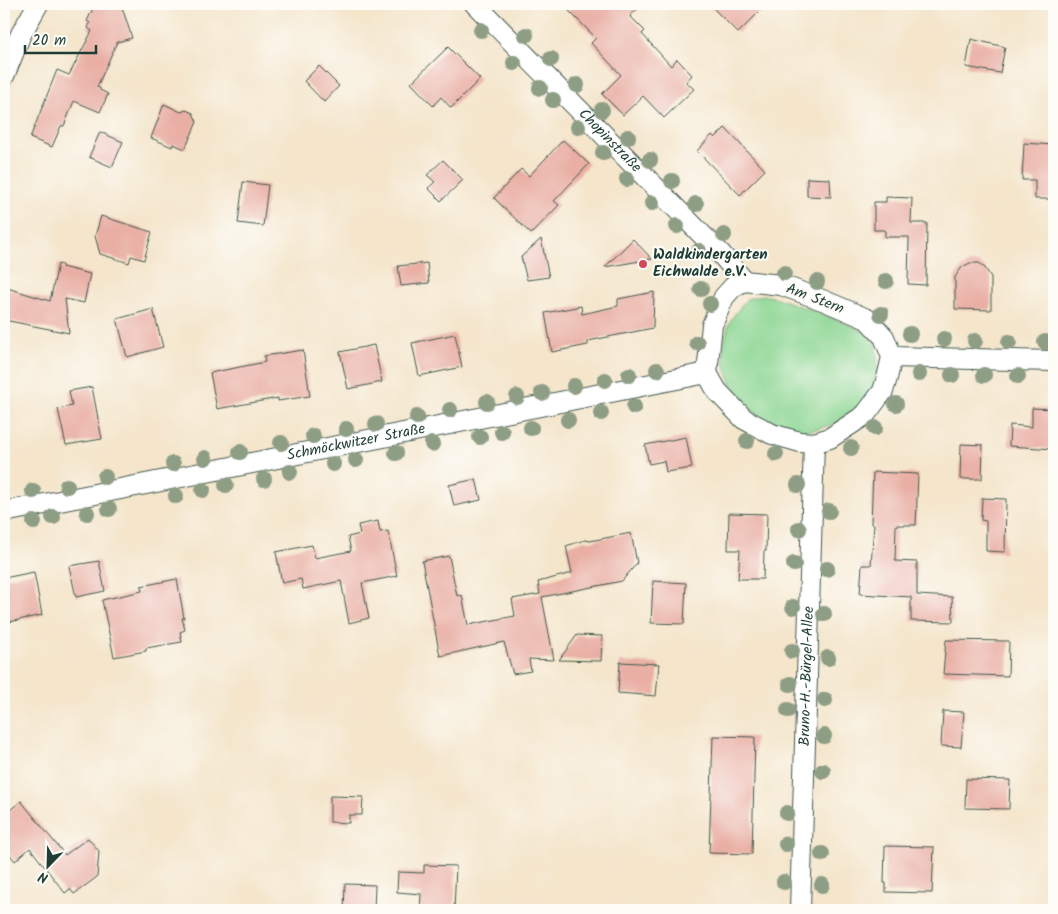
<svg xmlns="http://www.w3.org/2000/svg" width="1058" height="914" font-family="Kalam,sans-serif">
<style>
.green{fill:#8cd693;stroke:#568a64}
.building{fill:#e9afa4}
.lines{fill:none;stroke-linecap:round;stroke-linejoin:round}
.street-casing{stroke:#3f564b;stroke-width:22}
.street{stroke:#fff;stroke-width:20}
.tree{fill:#8e9e85}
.poi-dot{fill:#d1495b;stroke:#fdfcf7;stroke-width:2}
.labels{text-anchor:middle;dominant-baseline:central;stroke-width:4;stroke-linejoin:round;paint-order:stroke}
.street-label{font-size:15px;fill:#1f3d34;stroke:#fdfcf7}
.poi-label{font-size:15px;font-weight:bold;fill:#1f3d34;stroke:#fdfcf7;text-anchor:start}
</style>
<rect width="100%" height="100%" fill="#fdfcf7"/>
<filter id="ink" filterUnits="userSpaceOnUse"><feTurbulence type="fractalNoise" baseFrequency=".02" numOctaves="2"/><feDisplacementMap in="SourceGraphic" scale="10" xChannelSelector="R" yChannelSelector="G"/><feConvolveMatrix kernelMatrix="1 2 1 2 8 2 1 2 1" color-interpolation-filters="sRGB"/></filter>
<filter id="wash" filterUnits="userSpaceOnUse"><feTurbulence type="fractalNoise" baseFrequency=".0096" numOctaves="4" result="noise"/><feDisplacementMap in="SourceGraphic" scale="20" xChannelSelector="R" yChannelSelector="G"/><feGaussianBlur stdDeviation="1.12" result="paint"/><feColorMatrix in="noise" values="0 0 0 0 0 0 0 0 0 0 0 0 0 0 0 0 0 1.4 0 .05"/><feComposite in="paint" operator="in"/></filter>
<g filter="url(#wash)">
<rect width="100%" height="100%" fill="#f4e5cb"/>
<path class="green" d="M763,295L777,298L835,319L863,331L875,343C876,352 879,364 877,373C875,389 865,400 853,410C839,423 829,427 810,430C805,431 799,432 795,431C745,422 707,370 731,320C735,313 742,305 747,299Z"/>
<g id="blocks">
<path class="building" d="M95,4H121L132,38L117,42L97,87L100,88V90L108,94L100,112L74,101L64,126H61L52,147L30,138L57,70L69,75L92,31L88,28L90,23L87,21Z
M562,4H643L630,16L645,31L642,34L671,66L677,59L692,75L686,82L694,89L664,118L643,96L623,115L602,94L621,75L591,43L596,38Z
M709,4H767L738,33Z
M971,39L1005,47L1000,73L966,67Z
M448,47L480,79L451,108L441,97L433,106L411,83Z
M319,66L339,86L324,102L304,81Z
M164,104L181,112L186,110L193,113L197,122L185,149L173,144L172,147L151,138Z
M725,128L765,170L740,195L697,151L712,135L715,138Z
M100,132L123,142L112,167L89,157Z
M563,140L589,164L554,201L559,205L531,234L494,198L521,169L529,176Z
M1024,143L1054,145V199H1035V180H1022Z
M443,160L463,180L441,201L428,188L435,182L427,175Z
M807,178L830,179L831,197L807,196Z
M243,182L268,185L263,226L238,223Z
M886,197L912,198L911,223H927L926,285L908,284L909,237H885V230H874V202H886Z
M101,216L152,232L144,260L131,256L129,263L100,254L95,236Z
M541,239L549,277L527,280L521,257Z
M633,239L652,259L605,267Z
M427,263L429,283L401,286L398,266Z
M970,263H979L985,268L991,277V310L955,309V277L962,267Z
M58,264L62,265V267L90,274L84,303L65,299L69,333L4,320V287L50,301Z
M654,292L653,328L588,341V345L552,352L545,313L581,306L582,314L618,306V299Z
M153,309L163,347L127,357L117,319Z
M455,334L462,367L419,376L412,343Z
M374,345L382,382L348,389L340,352Z
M303,350L310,396L278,401V398L217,409L210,373L265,362L264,356Z
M92,387L102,439L66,445L58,409L72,406L69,391Z
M1032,408L1054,409V449L1009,446L1010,425L1032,427Z
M686,437L692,468L666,472L664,461L649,464L645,445Z
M961,444L983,445L982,479H960Z
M873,472L918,474L916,525H896L895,561L917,562V595L952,597L953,622L911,621V597L860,594L862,565H871L874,524H871Z
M476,479L481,500L454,506L449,485Z
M982,498L1006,499L1005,552L986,551V521L981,520Z
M729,513L767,514L766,551H764L763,579H738L740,550H728Z
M378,521L380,532L388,531L397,576L362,583L369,618L349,623L341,581L303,589L301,579L282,583L276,552L312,545L315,558L351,551L348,537L360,534L358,525Z
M631,533L637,563L622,581L542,597L554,660L529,659L531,671L513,674L504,642L440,656L422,561L449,556L457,596L462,595L468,625L515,616L512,599L540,594L538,582L572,573L566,546L585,540L590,541Z
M99,561L105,591L76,597L69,566Z
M34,572L42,615L9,622L4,593V578Z
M177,579L184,618H182L185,630L180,632L182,642L146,648V651L114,657L102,600L142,591L141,586Z
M653,581L686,583L684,624L651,623Z
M577,635L602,636L601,661L559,660Z
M946,640L1009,641L1008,676L943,674Z
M620,662L659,664L656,696L618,693Z
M943,711L964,712L961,747L941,746Z
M713,736L755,737L752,854L709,853Z
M966,779L1010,780L1009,809L965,808Z
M330,796L363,797L362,815H349V823L330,822Z
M21,801L65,855L88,838L99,851L97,877L74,894L70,889L65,893L30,848L15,861L4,847V815Z
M885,846L934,847L932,893L886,892V883H884Z
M424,865L456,866L454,910H420L421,894L397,892L398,872L424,873Z
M345,884L375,885L374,910H344Z"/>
</g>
</g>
<g filter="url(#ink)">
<use href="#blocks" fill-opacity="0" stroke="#3f564b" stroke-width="1"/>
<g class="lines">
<g class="street-casing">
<g id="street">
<path id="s1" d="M475,4L721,254L744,281"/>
<path d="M4,76L21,34L38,4"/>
<path d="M744,281L781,285L825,301L867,319L884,337L892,357L887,378L883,391L865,415L830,438L814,443L800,442L772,434L744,419L717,391L707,373L712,325L724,297L733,287Z"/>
<path d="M892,357L1054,361"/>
<path id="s2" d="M4,512L707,373"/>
<path id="s3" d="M800,910L814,443"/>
</g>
</g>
<use href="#street" class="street"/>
</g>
<g class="tree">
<circle cx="481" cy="30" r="8"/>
<circle cx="526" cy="35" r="8"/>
<circle cx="551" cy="59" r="8"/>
<circle cx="514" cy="63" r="8"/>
<circle cx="577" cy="85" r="8"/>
<circle cx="540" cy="88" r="8"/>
<circle cx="553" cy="100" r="8"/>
<circle cx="602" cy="110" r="8"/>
<circle cx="578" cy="127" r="8"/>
<circle cx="628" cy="137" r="8"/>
<circle cx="603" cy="153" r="8"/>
<circle cx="650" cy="160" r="8"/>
<circle cx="627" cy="179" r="8"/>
<circle cx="672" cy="181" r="8"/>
<circle cx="652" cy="203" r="8"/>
<circle cx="696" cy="204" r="8"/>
<circle cx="677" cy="226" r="8"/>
<circle cx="724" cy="235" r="8"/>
<circle cx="699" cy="251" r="8"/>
<circle cx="784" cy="273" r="8"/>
<circle cx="886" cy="281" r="8"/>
<circle cx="817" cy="282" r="8"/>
<circle cx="701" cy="289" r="8"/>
<circle cx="710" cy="304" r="8"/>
<circle cx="881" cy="314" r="8"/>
<circle cx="910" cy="334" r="8"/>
<circle cx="944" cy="339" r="8"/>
<circle cx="975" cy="341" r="8"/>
<circle cx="1009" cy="342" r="8"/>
<circle cx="1045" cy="342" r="8"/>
<circle cx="697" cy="343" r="8"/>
<circle cx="657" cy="370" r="8"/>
<circle cx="919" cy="374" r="8"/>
<circle cx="629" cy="375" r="8"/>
<circle cx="952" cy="375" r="8"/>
<circle cx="984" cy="375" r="8"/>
<circle cx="1018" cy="376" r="8"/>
<circle cx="605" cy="380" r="8"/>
<circle cx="574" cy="386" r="8"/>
<circle cx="542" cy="393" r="8"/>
<circle cx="517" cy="397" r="8"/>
<circle cx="487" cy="402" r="8"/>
<circle cx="896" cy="404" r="8"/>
<circle cx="634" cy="407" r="8"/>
<circle cx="450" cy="410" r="8"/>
<circle cx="601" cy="413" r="8"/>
<circle cx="417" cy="417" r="8"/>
<circle cx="568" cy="420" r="8"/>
<circle cx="376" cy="424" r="8"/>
<circle cx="531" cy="428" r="8"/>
<circle cx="875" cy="428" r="8"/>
<circle cx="346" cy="429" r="8"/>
<circle cx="502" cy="432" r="8"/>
<circle cx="313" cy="436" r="8"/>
<circle cx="480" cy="437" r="8"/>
<circle cx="747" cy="441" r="8"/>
<circle cx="281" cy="443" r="8"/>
<circle cx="432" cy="444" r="8"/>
<circle cx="851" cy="448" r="8"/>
<circle cx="240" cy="452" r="8"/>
<circle cx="396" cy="453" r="8"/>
<circle cx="776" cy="454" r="8"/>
<circle cx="205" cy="458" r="8"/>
<circle cx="356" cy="460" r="8"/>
<circle cx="173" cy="464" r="8"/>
<circle cx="333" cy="464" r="8"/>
<circle cx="290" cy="472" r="8"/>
<circle cx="105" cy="477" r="8"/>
<circle cx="264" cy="479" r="8"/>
<circle cx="226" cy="485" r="8"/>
<circle cx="798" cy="485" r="8"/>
<circle cx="67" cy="486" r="8"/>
<circle cx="203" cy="490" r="8"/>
<circle cx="33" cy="491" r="8"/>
<circle cx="176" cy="496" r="8"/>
<circle cx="109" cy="509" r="8"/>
<circle cx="829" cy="511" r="8"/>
<circle cx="87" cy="513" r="8"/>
<circle cx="53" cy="517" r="8"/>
<circle cx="34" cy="522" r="8"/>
<circle cx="799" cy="529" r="8"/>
<circle cx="794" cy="564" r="8"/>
<circle cx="827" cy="569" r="8"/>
<circle cx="793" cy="607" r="8"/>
<circle cx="824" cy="614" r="8"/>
<circle cx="792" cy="651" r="8"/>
<circle cx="828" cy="658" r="8"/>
<circle cx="790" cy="684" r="8"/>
<circle cx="825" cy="700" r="8"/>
<circle cx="788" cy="710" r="8"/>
<circle cx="824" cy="736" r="8"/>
<circle cx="823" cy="771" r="8"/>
<circle cx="787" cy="813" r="8"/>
<circle cx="786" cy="844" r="8"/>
<circle cx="822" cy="854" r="8"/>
<circle cx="784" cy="882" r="8"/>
<circle cx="822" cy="885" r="8"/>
</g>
</g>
<circle class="poi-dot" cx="643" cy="264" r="5"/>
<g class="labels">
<g class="street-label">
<text stroke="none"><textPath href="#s1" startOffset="192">Chopinstraße</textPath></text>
<text transform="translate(815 299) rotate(21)">Am Stern</text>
<text stroke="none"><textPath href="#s2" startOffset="359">Schmöckwitzer Straße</textPath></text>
<text stroke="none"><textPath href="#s3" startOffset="234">Bruno-H.-Bürgel-Allee</textPath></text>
</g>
<g class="poi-label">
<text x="653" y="255">Waldkindergarten<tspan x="653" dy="17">Eichwalde e.V.</tspan></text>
</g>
</g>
<rect width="1058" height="914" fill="none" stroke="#fdfcf7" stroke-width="20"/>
<g transform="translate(48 866) rotate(203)" stroke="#fdfcf7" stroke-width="4" paint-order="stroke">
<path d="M0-4L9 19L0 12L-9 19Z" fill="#1f3d34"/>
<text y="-8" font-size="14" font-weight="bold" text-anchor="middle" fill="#1f3d34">N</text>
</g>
<path d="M25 45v8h71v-8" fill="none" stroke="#1f3d34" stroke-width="2.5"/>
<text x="32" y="45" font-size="15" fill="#1f3d34" stroke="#fdfcf7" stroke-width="4" paint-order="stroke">20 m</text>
</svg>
